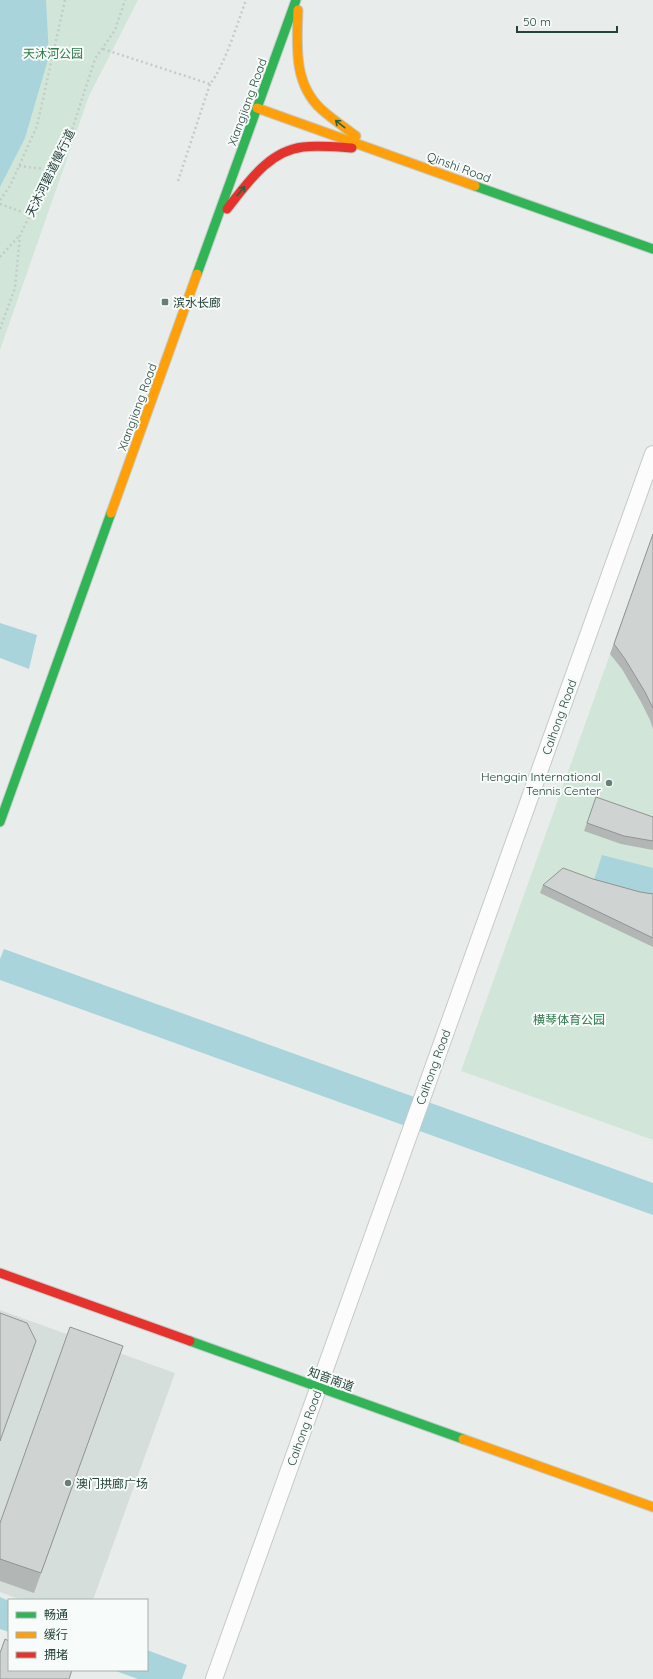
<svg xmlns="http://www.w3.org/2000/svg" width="653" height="1679" font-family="Quicksand,'Noto Sans SC',sans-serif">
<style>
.built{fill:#d6dedb}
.green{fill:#d1e6d8}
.water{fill:#a9d4db}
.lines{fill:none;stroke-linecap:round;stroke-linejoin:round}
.street-casing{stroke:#c5cac8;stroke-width:18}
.fast-casing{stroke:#c3cbc8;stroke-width:11}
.slow-casing{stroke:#c3cbc8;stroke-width:11}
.jam-casing{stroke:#c3cbc8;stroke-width:11}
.path{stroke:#c3ccca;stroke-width:2.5;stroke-dasharray:2 3;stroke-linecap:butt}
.street{stroke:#fcfcfc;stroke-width:16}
.fast{stroke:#30b455;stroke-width:9}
.slow{stroke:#ff9f0a;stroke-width:9}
.jam{stroke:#e5322d;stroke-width:9}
.wall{fill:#b2b6b5}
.building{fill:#cfd4d2;stroke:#919493}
.oneway{stroke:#286442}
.poi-dot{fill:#697e78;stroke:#f7fbf9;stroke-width:1.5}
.labels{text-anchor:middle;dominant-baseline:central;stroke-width:4;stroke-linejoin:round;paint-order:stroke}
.park-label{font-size:12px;fill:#2d7a4b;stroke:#f7fbf9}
.street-label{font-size:12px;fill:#24423a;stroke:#f7fbf9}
.poi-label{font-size:12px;fill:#24423a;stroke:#f7fbf9;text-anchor:start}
</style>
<rect width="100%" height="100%" fill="#e8edeb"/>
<path class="built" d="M0,1310L175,1373L93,1600H21L0,1592Z"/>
<path class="green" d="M0,0H138L89,96L0,350Z
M653,534V1140L461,1071Z"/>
<path class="water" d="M0,0H46L49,56L25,138L0,187Z
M0,623L37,635L29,669L0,658Z
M602,855L653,868V898L593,883Z
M4,949L653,1183V1215L0,980V959Z
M0,1597L9,1601V1632L0,1629Z
M147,1650L187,1665L182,1679H138L113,1670H147Z"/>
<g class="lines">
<g class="street-casing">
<path id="street" d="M214,1679L653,454"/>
</g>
<g class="fast-casing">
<path id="fast" d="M475,186L653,249
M197,274L296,0
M0,822L111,513
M190,1341L463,1439"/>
</g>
<g class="slow-casing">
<path id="slow" d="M298,10C297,45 293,83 321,109C332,119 344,127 356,136
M257,108L475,186
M111,513L197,274
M463,1439L653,1507"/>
</g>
<g class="jam-casing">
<path id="jam" d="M227,209C247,184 268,151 303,147C319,145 336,147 352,148
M0,1273L190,1341"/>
</g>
<path class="path" d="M103,49L210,84C224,67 238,22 246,0
M19,166L53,170
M178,181L210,84
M0,200L10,186L37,126L65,0
M0,204L30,215
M0,257L20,235
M0,329L15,288L20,235L70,136L95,59L115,30L125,0"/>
<use href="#street" class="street"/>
<use href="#fast" class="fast"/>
<use href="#slow" class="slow"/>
<use href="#jam" class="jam"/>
</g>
<path class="wall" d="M653,534V729L650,720L641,702L622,669L610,654Z
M596,797L653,817V850L621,844L584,831Z
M593,879L640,892L653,894V947L540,893L543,885Z
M123,1346L34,1593L0,1581V1523Z"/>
<path class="building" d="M653,534V708L645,692L625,659L614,644Z
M596,797L653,817V841L624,836L587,823Z
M563,868L593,879L640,892L653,894V938L543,885Z
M0,1313L27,1323L36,1341L0,1441Z
M70,1327L123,1346L41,1573L0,1559V1523Z
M5,1639L9,1641V1670H72L69,1679H0V1653Z"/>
<defs><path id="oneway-shaft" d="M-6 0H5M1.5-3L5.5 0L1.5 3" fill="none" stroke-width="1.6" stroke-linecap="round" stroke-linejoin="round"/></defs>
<g class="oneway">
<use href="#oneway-shaft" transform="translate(340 124) rotate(-142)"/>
<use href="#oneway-shaft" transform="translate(241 191) rotate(-50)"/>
</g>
<g class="poi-dot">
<rect x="161" y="298" width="8" height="8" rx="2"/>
<circle cx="609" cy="783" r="4"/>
<circle cx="68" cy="1483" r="4"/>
</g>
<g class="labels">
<g class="park-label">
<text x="53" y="53">天沐河公园</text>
<text x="569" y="1019">横琴体育公园</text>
</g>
<g class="street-label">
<text transform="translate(247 102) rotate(-70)">Xiangjiang Road</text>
<text transform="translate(459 167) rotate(20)">Qinshi Road</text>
<text transform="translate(50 173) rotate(-64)">天沐河碧道慢行道</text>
<text transform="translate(137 407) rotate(-70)">Xiangjiang Road</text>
<text transform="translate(559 717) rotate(-70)">Caihong Road</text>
<text transform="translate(433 1067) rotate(-70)">Caihong Road</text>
<text transform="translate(331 1379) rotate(20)">知音南道</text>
<text transform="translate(304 1428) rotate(-70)">Caihong Road</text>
</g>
<g class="poi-label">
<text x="173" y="302">滨水长廊</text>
<text x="601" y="776" text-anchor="end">Hengqin International<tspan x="601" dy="14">Tennis Center</tspan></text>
<text x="76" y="1483">澳门拱廊广场</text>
</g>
</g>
<rect x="8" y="1599" width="140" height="72" fill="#f7fbf9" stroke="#a3b1ad"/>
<rect x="16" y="1612" width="20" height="6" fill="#30b455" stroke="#a3b1ad"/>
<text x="44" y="1619" font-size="12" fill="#24423a">畅通</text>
<rect x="16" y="1632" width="20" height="6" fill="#ff9f0a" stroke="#a3b1ad"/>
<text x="44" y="1639" font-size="12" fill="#24423a">缓行</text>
<rect x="16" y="1652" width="20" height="6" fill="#e5322d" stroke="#a3b1ad"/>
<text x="44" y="1659" font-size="12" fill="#24423a">拥堵</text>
<path d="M517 26v6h100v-6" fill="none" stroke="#24423a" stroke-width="2"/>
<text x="523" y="26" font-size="12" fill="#24423a" stroke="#f7fbf9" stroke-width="3" paint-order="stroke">50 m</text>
</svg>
